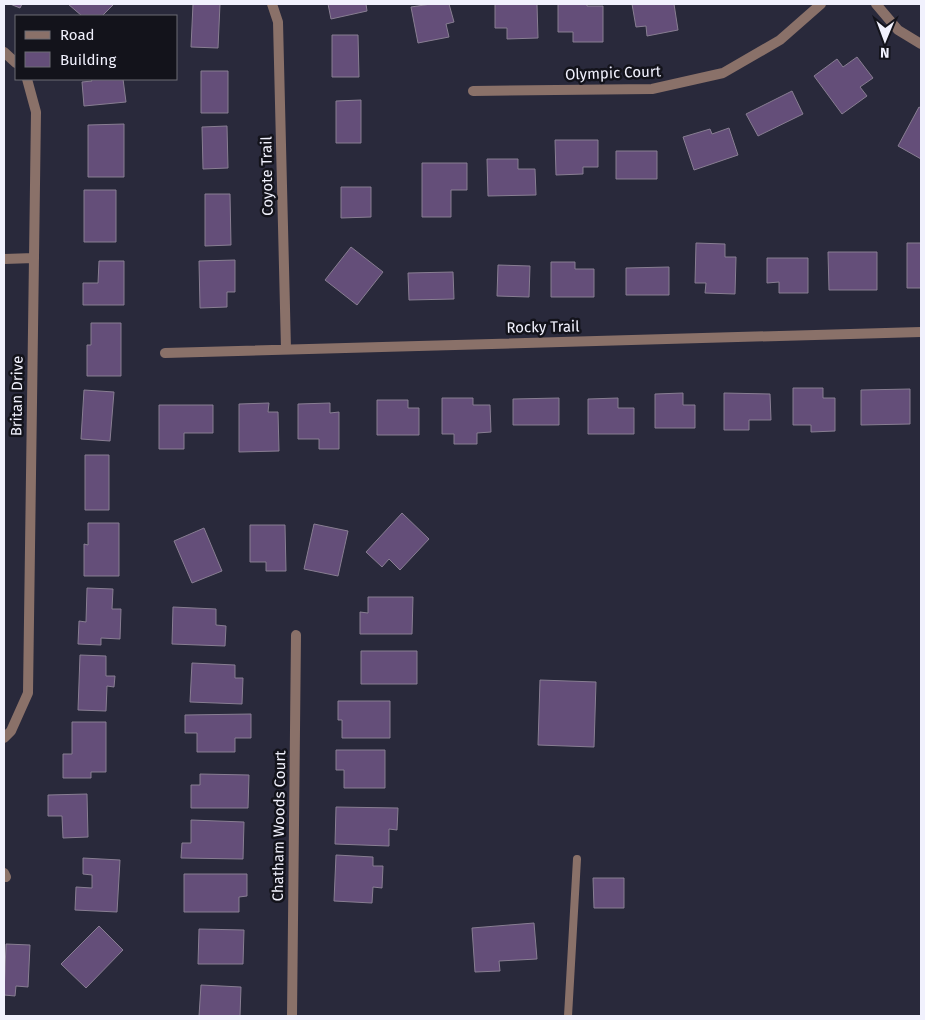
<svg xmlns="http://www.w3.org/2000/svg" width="925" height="1020" font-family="'Fira Sans',sans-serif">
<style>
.building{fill:#644e79;stroke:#887e92}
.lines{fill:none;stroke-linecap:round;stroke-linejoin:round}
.lane{stroke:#8a7169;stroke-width:8}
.street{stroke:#8a7169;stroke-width:10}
.labels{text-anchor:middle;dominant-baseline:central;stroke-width:5;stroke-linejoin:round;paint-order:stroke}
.street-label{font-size:15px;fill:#f1f1fd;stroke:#13131b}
</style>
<rect width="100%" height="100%" fill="#29293b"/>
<path class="building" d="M10,4H22L20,8Z
M68,4H114L102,16H82Z
M193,4H220L218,48L191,47Z
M328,4H366L367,11L331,19Z
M431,4H449L454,22L446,24L449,37L418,43L411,7Z
M495,4H537L538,38L507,39V28H495Z
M558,4H587V6H603V42H573V32H558Z
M632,4H674L678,30L647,36L646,26L636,27Z
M332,35H358L359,77H332Z
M857,57L873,78L860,87L867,96L842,114L814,76L837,59L843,67Z
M201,71H228V113H201Z
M91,79H123L126,102L84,106L82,82L92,81Z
M792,91L803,114L758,136L746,114Z
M361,100V143H336V101Z
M919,107L921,108V159L898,146Z
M124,124V177H88V125Z
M227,126L228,168L203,169L202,127Z
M729,128L738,155L694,170L683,137L710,129L712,134Z
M555,140H598V167H583V174L556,175Z
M616,151H657V179H616Z
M487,159H518V169H535L536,195L488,196Z
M422,163H467V190H451V217H422Z
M341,187H371V217L341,218Z
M84,190H116V242H84Z
M205,194H230L231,245L205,246Z
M696,243L725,244V257H736L735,294L705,293L706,283H695Z
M907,243H921V288H907Z
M351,247L383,272L357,305L325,280Z
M828,252H877V290H829Z
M767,258H808V293H779V282L767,283Z
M235,260V292H227V307L200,308L199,261Z
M99,261H124V305H83V283H98Z
M551,262H575V269H594V297H551Z
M498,265L530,266L529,297L497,296Z
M669,267V295H626V268Z
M453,272L454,299L409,300L408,273Z
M91,323H121V376H87V345H91Z
M793,388H823V398H835V431L811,432V425H793Z
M910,389V424L861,425V390Z
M84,390L114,392L110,441L81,439Z
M683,393V405H695V428H655V394Z
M724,393L770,394L771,420H749V430H724Z
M442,398H473V405H490L491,432L477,433V444H454V434H442Z
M559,398V425H513V399Z
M618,398V408H634V434H588V399Z
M377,400H408V408H419V435H377Z
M269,403L268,412H278L279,451L239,452V404Z
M330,403V413L339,412V449H319V439H298V404Z
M159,405H213V433H184V449H159Z
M85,455H109V510H85Z
M402,513L429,539L400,570L389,559L382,567L366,552Z
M88,523H119V576H84V544L88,545Z
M314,524L348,531L338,576L304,569Z
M250,525H285L286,571H266V562H250Z
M204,528L222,571L192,583L174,541Z
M87,588L113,589L112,609H121L120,639L101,638V645L78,644L79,621L86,622Z
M368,597H413L412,634H360V612L368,613Z
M173,607L216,609V625L226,626L225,646L172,644Z
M361,651H417V684H361Z
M80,655L106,656V676H115L114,687L107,686L106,711L78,710Z
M192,663L235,665V678H243L242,704L190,702Z
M540,680L596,682L594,747L538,745Z
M338,701H390V738H342V720H338Z
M251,714V738H235V752H197V733H185V715Z
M72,722H106V772H91V778H63V754H72Z
M336,750H385V788H344V770H336Z
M200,774L249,775L248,808H191V785H200Z
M87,794L88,837L63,838L62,816H48V795Z
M336,807L398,808L397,830L389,829V846L335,844Z
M191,820L244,822L243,859L181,858L182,843H191Z
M336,855L373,857V866H383L382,888L373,887L372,903L334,901Z
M83,858L120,860L117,912L75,910L76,887L92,888V875L83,874Z
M184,874H247V896L239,897V912H184Z
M593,878H624V908H594Z
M534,923L537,959L499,961L500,971L475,972L472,928Z
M99,926L123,950L86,988L61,964Z
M199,929L244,930L243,964H198Z
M6,944L30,945L28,987L16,986L15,996L4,995Z
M201,985L241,987L240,1016H199Z"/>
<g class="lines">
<path class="lane" d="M568,1016L577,859"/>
<path class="street" d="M272,4L278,22L286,349
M876,4L898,30L921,44
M4,52L16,63
M473,91L652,89L723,73L780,40L821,4
M4,259L34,258
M165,353L921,332
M4,738L11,731L28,693L36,112L27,79
M4,873L6,877
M292,1016L296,635"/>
</g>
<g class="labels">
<g class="street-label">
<text transform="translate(613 73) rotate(-2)">Olympic Court</text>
<text transform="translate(267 176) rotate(-91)">Coyote Trail</text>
<text transform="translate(543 327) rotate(-1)">Rocky Trail</text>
<text transform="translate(17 396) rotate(-89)">Britan Drive</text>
<text transform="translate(279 826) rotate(-89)">Chatham Woods Court</text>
</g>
</g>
<rect width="925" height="1020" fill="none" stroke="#f1f1fd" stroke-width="10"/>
<rect x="15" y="15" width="162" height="65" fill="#13131b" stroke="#6c6c75"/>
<rect x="25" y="31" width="25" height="8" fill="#8a7169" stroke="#6c6c75"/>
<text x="60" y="40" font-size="15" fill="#f1f1fd">Road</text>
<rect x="25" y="52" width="25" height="15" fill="#644e79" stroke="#6c6c75"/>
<text x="60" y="65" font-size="15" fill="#f1f1fd">Building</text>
<g transform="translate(885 40) rotate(181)" stroke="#13131b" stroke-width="4" paint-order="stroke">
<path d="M0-4L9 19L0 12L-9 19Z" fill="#f1f1fd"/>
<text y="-8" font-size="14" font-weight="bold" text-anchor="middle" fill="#f1f1fd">N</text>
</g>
</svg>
